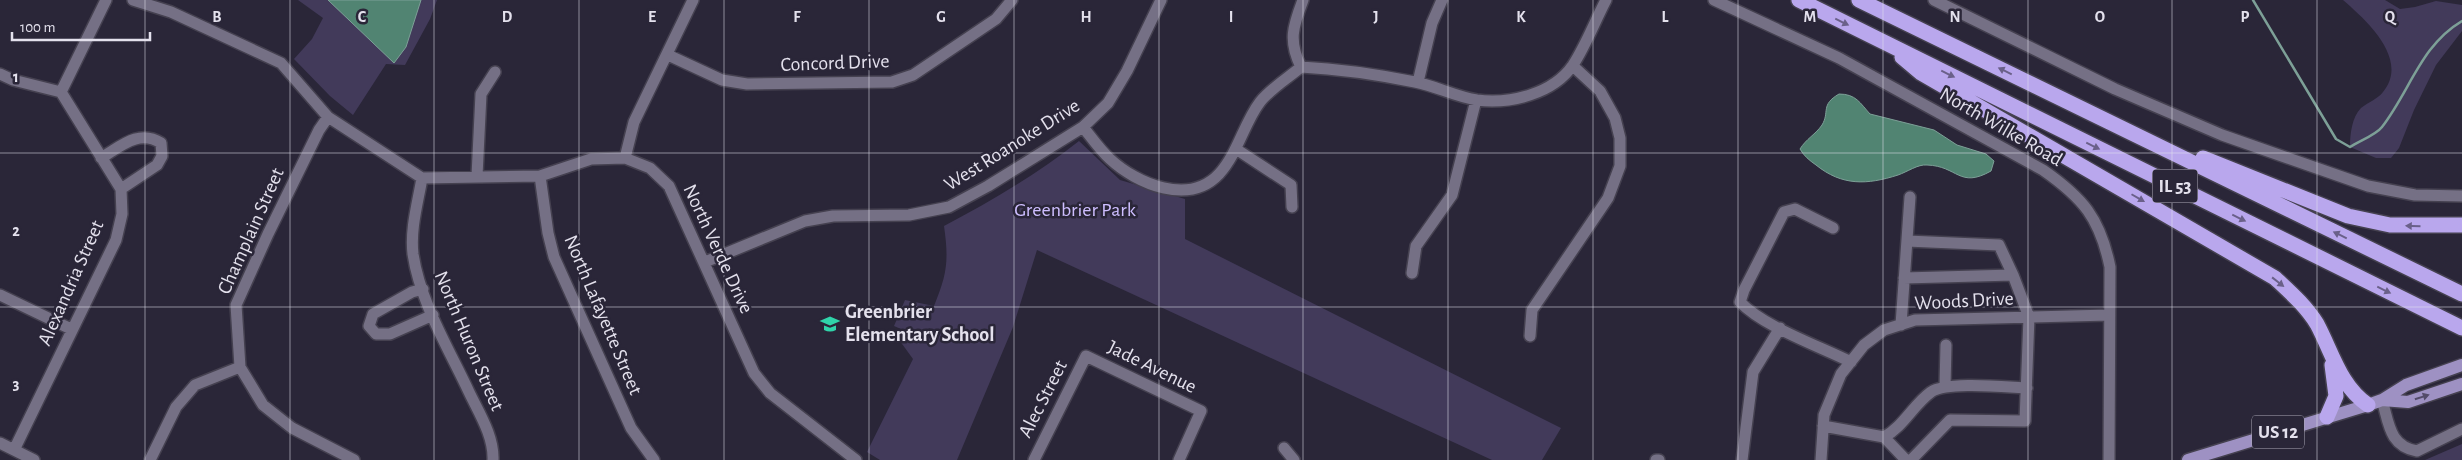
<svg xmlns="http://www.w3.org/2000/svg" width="2462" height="460" font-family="'Alegreya Sans',sans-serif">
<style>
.green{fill:#423a5a}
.water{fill:#518472;stroke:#7da097}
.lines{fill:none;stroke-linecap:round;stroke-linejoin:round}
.stream{stroke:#7da097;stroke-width:2.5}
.minor-casing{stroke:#454150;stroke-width:14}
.major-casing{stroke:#454150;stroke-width:15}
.highway-casing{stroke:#454150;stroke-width:18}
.minor{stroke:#757085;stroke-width:11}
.major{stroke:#9e91c3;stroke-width:12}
.highway{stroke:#b9a7ed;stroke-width:15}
.oneway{fill:#6a6089}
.oneway2{fill:#534b69}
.grid{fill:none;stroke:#e4e1ed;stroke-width:1;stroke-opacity:0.55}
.labels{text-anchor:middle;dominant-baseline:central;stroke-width:5;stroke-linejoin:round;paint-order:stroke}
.shield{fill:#2a2638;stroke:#aca9b7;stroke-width:1}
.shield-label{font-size:19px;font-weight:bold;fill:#e4e1ed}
.street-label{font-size:20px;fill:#e4e1ed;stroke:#2a2638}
.park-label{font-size:20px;fill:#cebeff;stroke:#2a2638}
.poi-label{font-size:20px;font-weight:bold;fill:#e4e1ed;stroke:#2a2638;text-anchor:start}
.grid-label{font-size:16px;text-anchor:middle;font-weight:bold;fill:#e4e1ed;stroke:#2a2638;stroke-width:5;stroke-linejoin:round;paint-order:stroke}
</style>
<rect width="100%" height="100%" fill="#2a2638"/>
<path class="green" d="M298,0H437L430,19L405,65L386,64L353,115L330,96L294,59L312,39L323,18Z
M2343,0H2385L2400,9L2415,7L2436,1L2462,5V31L2436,65L2414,110L2399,148L2391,158H2376L2350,147C2350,134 2352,117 2361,108C2368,102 2378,99 2383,92C2410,59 2366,20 2343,0Z
M1079,141L1120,180L1185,199V239L1561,428L1542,460H1492L1037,250L1013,327L957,460H880L867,452L913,359L897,337L901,329L894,326L905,300L934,306C947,274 949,261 944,226C992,201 1037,174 1079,141Z
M2462,444V460H2425Z"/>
<path class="water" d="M328,0H421L406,47L394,63Z
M1839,94C1856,94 1860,103 1870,114L1934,130L1957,145L1986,154L1994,161L1991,171C1959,189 1958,166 1927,165C1918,164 1907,172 1898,175C1867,185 1842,186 1816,165C1809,160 1804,156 1800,149C1806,139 1816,134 1822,125C1830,112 1820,105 1839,94Z"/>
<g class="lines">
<path class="stream" d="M2253,0L2336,139L2350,147C2359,141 2376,135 2382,127C2410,91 2421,45 2462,21"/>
<g class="minor-casing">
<path id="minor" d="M133,0L171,12L281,63L328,117L422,178L540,176L591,159L625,158L650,168L669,186L754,373L770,393L856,460
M1714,0L1839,58L2043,170C2083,198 2100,218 2110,267L2109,460
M1934,0L2115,89L2222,135L2368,186L2415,195L2462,196
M668,55L722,80L747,84L892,82L913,75L996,19L1012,0
M1301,67C1288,41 1293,26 1303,0
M0,74L13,80L61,92
M1418,82L1432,23L1442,0
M61,92L106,0
M328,117L319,130L268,234L236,305L240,367L263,405L292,428L354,460
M1083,127C1091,137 1100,150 1110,159C1137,184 1189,206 1219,174C1238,153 1244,123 1260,102C1270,89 1288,78 1301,67C1341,69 1375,74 1415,82C1436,86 1456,97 1477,100C1511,104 1553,94 1573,65C1586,45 1595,21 1606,0
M1236,149L1291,185L1292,207
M101,158C121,146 139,129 161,143L162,156L157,165L121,189
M625,158L634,122L693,0
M477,176L481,94L495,72
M540,176L548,233L554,257L631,428L654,460
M422,178C418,202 410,229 413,254C420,302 449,349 469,392C479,413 494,436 493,460
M1833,228L1795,209L1784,212L1744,290L1740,302C1764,327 1819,346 1851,362
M705,262L805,221L833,216L909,215L949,207L988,186L1083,127L1108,103L1127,71L1161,0
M1412,273L1416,246L1452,195L1476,100
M1904,278L2013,275L1999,245L1907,241
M423,289L412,292L373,314L369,326L376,334H390L433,315
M0,295L71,329
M1901,325L1910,197
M1530,336L1532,310L1608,198L1620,166V138L1615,118L1600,91L1573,66
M1945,386L1946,345
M2382,400C2389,423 2389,446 2417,451L2462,429
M1823,426L1884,437L1906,460
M1884,437C1904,426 1913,405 1931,392C1947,381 2005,387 2027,388
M0,443L34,460
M1284,448L1294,460
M14,450L116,240L122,214L121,189L61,92
M150,460L176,407L195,385L240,367
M1034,460L1086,356L1201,411L1179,460
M1656,460H1659
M1742,460L1753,372L1780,328
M1821,460L1824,415L1841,374L1864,345L1884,330L1915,320L2109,315
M1911,460L1950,420L2025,421L2029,317L2013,275"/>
</g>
<g class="major-casing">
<path id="major" d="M2382,400L2408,402L2462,384
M2188,460L2368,405L2382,400L2406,385L2462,365"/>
</g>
<g class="highway-casing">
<path id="highway" d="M1799,0L2462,328
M1859,0L2462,294
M1902,57L1921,73L2275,278C2290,292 2306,306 2317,324C2332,352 2340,386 2368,405
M2203,158L2348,216L2390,225H2462
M2327,417L2336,396L2332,365"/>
</g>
<use href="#minor" class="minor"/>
<use href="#major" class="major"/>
<use href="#highway" class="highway"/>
</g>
<defs><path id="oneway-solid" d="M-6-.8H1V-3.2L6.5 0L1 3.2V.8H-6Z" transform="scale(1.25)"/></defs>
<g class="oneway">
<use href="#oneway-solid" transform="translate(1842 22) rotate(26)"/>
<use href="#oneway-solid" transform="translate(2005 71) rotate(-154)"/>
<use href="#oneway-solid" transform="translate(1948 74) rotate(26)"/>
<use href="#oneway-solid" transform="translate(2093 146) rotate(26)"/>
<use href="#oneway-solid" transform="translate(2138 198) rotate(30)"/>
<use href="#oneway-solid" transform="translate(2239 218) rotate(26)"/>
<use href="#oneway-solid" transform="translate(2413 226) rotate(-178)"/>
<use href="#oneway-solid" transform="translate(2340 235) rotate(-154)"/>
<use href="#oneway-solid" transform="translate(2278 282) rotate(38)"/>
<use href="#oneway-solid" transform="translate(2384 290) rotate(26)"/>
</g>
<use class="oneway2" href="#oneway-solid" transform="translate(2422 397) rotate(-18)"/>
<path class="grid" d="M145,0V460M290,0V460M434,0V460M579,0V460M724,0V460M869,0V460M1014,0V460M1159,0V460M1303,0V460M1448,0V460M1593,0V460M1738,0V460M1883,0V460M2028,0V460M2172,0V460M2317,0V460M0,153H2462M0,307H2462"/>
<defs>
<g id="school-bare" transform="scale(1.5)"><path d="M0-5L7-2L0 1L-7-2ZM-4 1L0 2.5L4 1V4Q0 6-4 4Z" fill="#30d4aa" stroke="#2a2638" stroke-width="2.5" paint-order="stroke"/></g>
</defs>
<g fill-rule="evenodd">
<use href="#school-bare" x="830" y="324"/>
</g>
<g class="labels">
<g class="shield">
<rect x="2152.5" y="169.5" width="45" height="33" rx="4"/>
<rect x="2252" y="415.5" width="52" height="33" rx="4"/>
</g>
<g class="shield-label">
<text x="2175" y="186">IL 53</text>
<text x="2278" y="432">US 12</text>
</g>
<g class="street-label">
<text transform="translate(835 63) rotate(-2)">Concord Drive</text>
<text transform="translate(2001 127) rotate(30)">North Wilke Road</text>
<text transform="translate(1012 145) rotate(-32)">West Roanoke Drive</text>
<text transform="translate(251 231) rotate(-66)">Champlain Street</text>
<text transform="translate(718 249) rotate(65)">North Verde Drive</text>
<text transform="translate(71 283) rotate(-66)">Alexandria Street</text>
<text transform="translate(1964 301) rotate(-3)">Woods Drive</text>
<text transform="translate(603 315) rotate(67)">North Lafayette Street</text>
<text transform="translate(469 341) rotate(67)">North Huron Street</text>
<text transform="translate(1152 367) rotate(26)">Jade Avenue</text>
<text transform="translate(1043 399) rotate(-63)">Alec Street</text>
</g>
<g class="park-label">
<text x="1075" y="210">Greenbrier Park</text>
</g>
<g class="poi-label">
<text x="845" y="312">Greenbrier<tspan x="845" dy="23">Elementary School</tspan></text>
</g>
</g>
<g class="grid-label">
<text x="217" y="22">B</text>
<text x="362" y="22">C</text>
<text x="507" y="22">D</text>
<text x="652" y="22">E</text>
<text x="797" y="22">F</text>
<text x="941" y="22">G</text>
<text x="1086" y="22">H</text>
<text x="1231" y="22">I</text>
<text x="1376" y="22">J</text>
<text x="1521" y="22">K</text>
<text x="1665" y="22">L</text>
<text x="1810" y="22">M</text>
<text x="1955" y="22">N</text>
<text x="2100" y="22">O</text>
<text x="2245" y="22">P</text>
<text x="2390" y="22">Q</text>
<text x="16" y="82">1</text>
<text x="16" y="236">2</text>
<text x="16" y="389">3</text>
</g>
<path d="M12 32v8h138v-8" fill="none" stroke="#e4e1ed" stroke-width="2.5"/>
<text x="20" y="32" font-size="15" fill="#e4e1ed" stroke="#2a2638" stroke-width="4" paint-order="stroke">100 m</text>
</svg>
